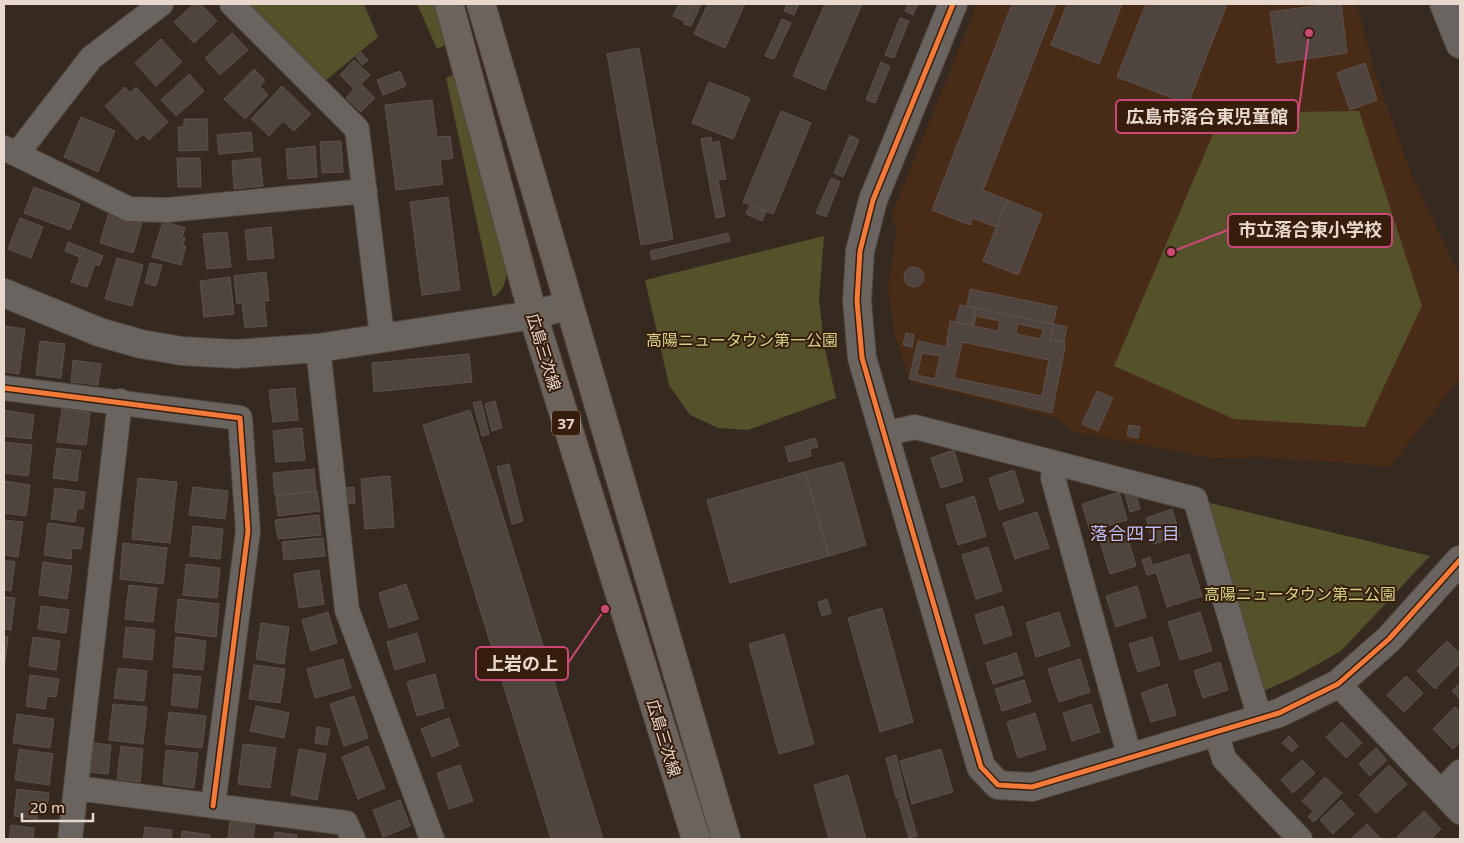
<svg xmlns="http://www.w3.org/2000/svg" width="1464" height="843" font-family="'Noto Sans','Noto Sans JP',sans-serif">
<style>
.built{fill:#482c17}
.green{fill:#54512b}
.building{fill:#50443f;stroke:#5e514c;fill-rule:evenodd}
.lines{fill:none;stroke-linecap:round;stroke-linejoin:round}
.minor-casing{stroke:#51463e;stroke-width:26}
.tertiary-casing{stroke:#51463e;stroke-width:30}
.primary-casing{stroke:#51463e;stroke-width:30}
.minor{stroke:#696460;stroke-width:24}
.tertiary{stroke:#696460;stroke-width:28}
.primary{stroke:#6c645c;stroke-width:28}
.cycleway-casing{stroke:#361d0c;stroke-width:8}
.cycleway{stroke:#f17a3a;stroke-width:5}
.labels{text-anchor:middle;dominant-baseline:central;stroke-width:4;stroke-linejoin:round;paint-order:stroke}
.shield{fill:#361d0c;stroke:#b3a094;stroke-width:1}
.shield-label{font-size:15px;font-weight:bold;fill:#e9d8ce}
.park-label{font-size:16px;fill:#d4d287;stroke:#361d0c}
.street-label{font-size:16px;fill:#e9d8ce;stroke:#361d0c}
.neighbourhood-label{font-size:18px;fill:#b8bef7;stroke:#361d0c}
.leader{fill:none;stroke:#cc4878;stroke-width:2}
.callout-dot{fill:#cc4878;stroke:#361d0c;stroke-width:2}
.callout{fill:#361d0c;stroke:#cc4878;stroke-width:2}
.callout-label{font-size:18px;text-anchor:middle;font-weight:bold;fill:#e9d8ce}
</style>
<rect width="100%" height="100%" fill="#362920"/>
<path class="built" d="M977,4H1263L1264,6L1281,4H1357L1374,70L1413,178L1460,276V379L1390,466L1261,457L1212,458L1074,432L1054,417L910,382L895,336L888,288L897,228L891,217Z"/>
<path class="green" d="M246,4H364L378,37L324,82Z
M417,4H437L448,44L437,49Z
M455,74L507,267C506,279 505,291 493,297L446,78Z
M1359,111L1422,306L1365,427L1234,419L1114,366L1222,113Z
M824,236L819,300L824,345L836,398L748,430L718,428L690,415L669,385L645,280Z
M1204,503H1210L1430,556L1341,651L1295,677L1259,693Z"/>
<path class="building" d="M194,4H201L217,21L194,43L174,22Z
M679,4H692L684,21L673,16Z
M693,4H701L691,26L684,24Z
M708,4H745L725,48L694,34Z
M787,4H799L794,15L784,11Z
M825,4H862L825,90L793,76Z
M908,4H918L913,15L905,11Z
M1012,4H1056L983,190L1007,200L996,227L973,218L970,225L932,210Z
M1067,4H1122L1099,64L1051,45Z
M1146,4H1227L1188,104L1117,77Z
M1330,4H1341L1347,53L1277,63L1270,12Z
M900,18L909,21L894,58L885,55Z
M782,19L791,23L774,59L765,56Z
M232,33L248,50L220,75L205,58Z
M161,39L182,62L156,86L135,63Z
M639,48L673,239L641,245L607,54Z
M361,52L368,60L362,65L356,57Z
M354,60L370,75L361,84L375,98L361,112L346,98L354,89L340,75Z
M881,62L890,66L875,103L866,100Z
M1365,63L1377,100L1350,110L1337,73Z
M254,69L265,80L260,86L268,95L245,119L224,99Z
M400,71L406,86L383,95L377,80Z
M189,74L204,91L176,116L161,100Z
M709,82L750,98L733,139L692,123Z
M282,86L311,114L294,131L283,121L269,136L251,119Z
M125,87L130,93L136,87L168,122L149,140L143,134L137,140L105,106Z
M432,100L437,137L450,136L453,158L440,160L443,184L396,190L385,105Z
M781,111L811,123L773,214L743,202Z
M81,117L115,131L98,172L64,157Z
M184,119H207L208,150L179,151L178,127H184Z
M251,132L253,151L219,154L217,135Z
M850,135L859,140L843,177L834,173Z
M711,137L712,143L719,141L726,179L718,180L725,216L716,218L701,139Z
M341,141L343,172L322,173L320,142Z
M315,146L317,177L288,179L286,149Z
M177,158H200L201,187H178Z
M260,158L263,186L234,189L232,161Z
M831,178L840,182L826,217L816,213Z
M34,187L80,204L70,230L24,213Z
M448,197L460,290L422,295L410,202Z
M1007,200L1042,214L1018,275L983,261Z
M750,205L766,212L762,221L746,214Z
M109,212L142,223L133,253L100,243Z
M20,218L43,227L31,258L8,249Z
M163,221L185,228L182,237L185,238L183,245L186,246L181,265L152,257Z
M271,227L274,258L248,260L245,230Z
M227,232L231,267L207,269L203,234Z
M728,233L730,241L652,260L650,251Z
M68,242L103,256L99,266L95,264L87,287L71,282L80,257L65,251Z
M117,258L143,265L132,306L105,299Z
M150,263L162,265L156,286L145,283Z
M904 277a10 10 0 1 1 20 0a10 10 0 1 1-20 0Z
M266,272L269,301H264L267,326L245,328L242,303L237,304L234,276Z
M230,277L234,314L204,317L200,281Z
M970,289L1057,307L1053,324L967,306Z
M960,305L975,308L972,325L956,322Z
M975,308L1053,324L1050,339L1064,342L1065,347L1052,413L909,379L918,341L946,347L950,321L972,325ZM962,342L1049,360L1042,396L954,378ZM922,353L940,356L935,379L917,375Z
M976,316L1000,321L998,331L974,326Z
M1017,324L1043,329L1041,339L1016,334Z
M1053,324L1067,327L1064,342L1050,339Z
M4,326L25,329L19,374L4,372Z
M906,333L914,335L912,347L903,345Z
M40,341L65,344L61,378L36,375Z
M469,354L472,382L374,392L372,363Z
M73,360L101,364L98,385L71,382Z
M295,388L298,420L273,422L269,390Z
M1097,391L1113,398L1098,431L1082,424Z
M481,401L489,434L482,436L473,403Z
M495,401L502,428L492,431L485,404Z
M62,409L90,413L86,445L57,442Z
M4,410L34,415L31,439L4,436Z
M470,410L603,839H551L423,425Z
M1129,425L1140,427L1138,438L1127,436Z
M302,428L305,460L276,462L273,431Z
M815,438L818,447L810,449L811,456L789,462L785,447Z
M4,442L32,445L28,476L4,473Z
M57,448L81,451L77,481L53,478Z
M954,450L963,481L941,488L931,458Z
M843,462L866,545L829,556L805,472Z
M509,464L523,521L512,524L497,467Z
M314,469L316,491L275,495L273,473Z
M1014,470L1024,502L999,510L989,478Z
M805,472L829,556L730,583L707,500Z
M390,476L394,527L365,529L361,479Z
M138,478L177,482L170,543L132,539Z
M4,481L30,485L26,516L4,513Z
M193,487L228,491L225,519L189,515Z
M354,487L355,503L347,504L346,488Z
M55,488L85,492L83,509H77L75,522L51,519Z
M317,491L320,511L278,516L276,496Z
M1135,491L1140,509L1130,512L1125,494Z
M1119,492L1127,520L1090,531L1082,504Z
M974,496L986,536L958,545L946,505Z
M1172,509L1180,536L1154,544L1146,518Z
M1037,512L1049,548L1015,559L1003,523Z
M319,515L321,535L278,539L275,520Z
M4,520L23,522L18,557L4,555Z
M48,523L84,528L81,549L72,548L71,559L44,555Z
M193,526L223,529L220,559L190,556Z
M1125,529L1136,566L1110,574L1099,538Z
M323,538L325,556L284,560L282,542Z
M123,543L167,548L163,584L120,579Z
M988,547L1002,591L976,599L962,555Z
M1189,554L1202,596L1167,607L1154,565Z
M1150,557L1155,573L1147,575L1142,560Z
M4,560L15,562L11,591L4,590Z
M43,562L72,566L67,599L39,595Z
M186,564L220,568L217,598L183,595Z
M319,570L324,604L299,608L294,574Z
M406,584L418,619L389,628L379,593Z
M129,585L157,588L153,622L125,619Z
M1137,586L1146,617L1116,627L1106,596Z
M4,597L15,598L11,630L4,629Z
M178,599L219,604L216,637L175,632Z
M827,599L831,613L822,616L818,602Z
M41,606L69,610L66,633L38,629Z
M1003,606L1012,635L984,644L975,615Z
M882,608L913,722L880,732L848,618Z
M328,612L337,643L311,651L302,620Z
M1059,612L1070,646L1036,657L1026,623Z
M1200,612L1212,651L1180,660L1168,622Z
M261,623L289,627L284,664L256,659Z
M126,627L155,630L152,660L123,657Z
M417,633L425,661L395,670L387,642Z
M784,634L814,744L779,754L749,644Z
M4,636L8,637L4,669Z
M33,637L60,641L56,670L29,666Z
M176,637L206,641L203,670L173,667Z
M1152,637L1160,665L1138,672L1129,644Z
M1447,641L1460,654V663L1435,689L1417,671Z
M1016,653L1023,675L993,684L986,663Z
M343,659L351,688L315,698L307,669Z
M1080,659L1090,692L1059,702L1048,669Z
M1220,662L1228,690L1203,698L1194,671Z
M254,665L285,669L280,703L249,699Z
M118,668L147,671L144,701L114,698Z
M174,674L201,677L197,708L171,705Z
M435,674L444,708L417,716L407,682Z
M30,675L59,679L56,697L47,696L45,709L26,706Z
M1406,676L1423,693L1404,712L1387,695Z
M1024,680L1031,702L1002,711L995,689Z
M1460,683V699L1452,691Z
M1167,684L1176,715L1151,722L1141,693Z
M354,696L368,738L344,746L330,704Z
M113,704L147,707L143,744L109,740Z
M1091,704L1100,732L1072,741L1063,713Z
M256,706L289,713L284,738L250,731Z
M1455,707L1460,712V742L1453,749L1433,729Z
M169,712L206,716L202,748L165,744Z
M1035,713L1046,749L1018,758L1007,722Z
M17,714L54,719L50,748L13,743Z
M449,718L459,746L432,757L421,729Z
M1342,722L1362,743L1346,758L1326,737Z
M317,727L330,729L327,745L315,743Z
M1289,736L1298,746L1292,752L1282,743Z
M92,743L111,745L108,774L89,772Z
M243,744L276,748L270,788L238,784Z
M121,746L143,749L140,782L117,779Z
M368,746L385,788L358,799L342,757Z
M1376,748L1387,760L1370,776L1359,764Z
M19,749L53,754L49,785L15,780Z
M299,749L326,754L317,800L291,795Z
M941,749L953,792L912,804L900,761Z
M166,750L198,753L194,788L163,784Z
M896,755L906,796L896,798L886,758Z
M1302,760L1315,773L1293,793L1281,780Z
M460,765L473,801L449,809L437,773Z
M1389,765L1407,784L1376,813L1359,795Z
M848,775L866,839H829L814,785Z
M1325,777L1342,793L1314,822L1308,817L1313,811L1302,801Z
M17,789L49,793L47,808L39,806L37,819L14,816Z
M906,797L917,836L909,838L898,800Z
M400,800L410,826L383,837L373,810Z
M1341,800L1354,814L1333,834L1320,820Z
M1424,811L1441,829L1431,839H1399L1397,837Z
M230,821L255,824L253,839H228Z
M1367,824L1381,839H1351Z
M11,825L34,828L33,839H9Z
M145,827L172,830L171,839H143Z
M182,831L210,835V839H181Z
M275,832L297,835V839H274Z"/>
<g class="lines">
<g class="minor-casing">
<path id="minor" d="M232,4L357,129L382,336
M4,148L129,209L167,210L365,191
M17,154L91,58L161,4
M318,348L347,610L432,839
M4,388L240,418L248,531L213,806
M884,434L915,427L1195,499L1260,719
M1055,463L1053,478L1130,758
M1338,684L1460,812
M1216,732L1224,759L1300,839
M76,788L346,823L353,839
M1441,792L1460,772
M70,839L120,401"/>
</g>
<g class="tertiary-casing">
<path id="tertiary" d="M953,4L873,200L860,251L857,301L862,358L981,767L998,785L1032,787L1279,713L1338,684L1389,639L1460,560
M1444,4L1460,44
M4,293L99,332L141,344L182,351L235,354L318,348L533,315L569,305"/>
</g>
<g class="primary-casing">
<path id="primary" d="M449,4L533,315L696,839
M481,4L726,839"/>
</g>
<use href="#minor" class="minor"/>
<use href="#tertiary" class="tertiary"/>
<use href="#primary" class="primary"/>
<g class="cycleway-casing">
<path id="cycleway" d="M953,4L873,200L860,251L857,301L862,358L981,767L998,785L1032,787L1279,713L1338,684L1389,639L1460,560
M4,388L240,418L248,531L213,806"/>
</g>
<use href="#cycleway" class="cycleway"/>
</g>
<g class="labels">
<rect class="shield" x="552" y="410.5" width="28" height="25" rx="4"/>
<g class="shield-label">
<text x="566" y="423">37</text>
</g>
<g class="park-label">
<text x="742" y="340">高陽ニュータウン第一公園</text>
<text x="1300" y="594">高陽ニュータウン第二公園</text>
</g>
<g class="street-label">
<text transform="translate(544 352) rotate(73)">広島三次線</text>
<text transform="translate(664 738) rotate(73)">広島三次線</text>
</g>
<g class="neighbourhood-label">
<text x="1135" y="533">落合四丁目</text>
</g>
</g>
<path class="leader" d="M1309 33L1298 116M1171 252L1228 230M605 609L568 663"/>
<g class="callout-dot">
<circle cx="1309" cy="33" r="5"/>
<circle cx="1171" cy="252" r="5"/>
<circle cx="605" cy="609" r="5"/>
</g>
<g class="callout">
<rect x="1116" y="100" width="182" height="33" rx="5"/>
<rect x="1228" y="214" width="164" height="33" rx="5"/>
<rect x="476" y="647" width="92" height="33" rx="5"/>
</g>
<g class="callout-label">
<text x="1207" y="123">広島市落合東児童館</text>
<text x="1310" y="236">市立落合東小学校</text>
<text x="522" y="670">上岩の上</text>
</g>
<rect width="1464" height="843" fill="none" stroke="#e9d8ce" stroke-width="10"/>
<path d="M22 813v8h71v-8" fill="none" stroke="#e9d8ce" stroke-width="2.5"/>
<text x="30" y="813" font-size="15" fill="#e9d8ce" stroke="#361d0c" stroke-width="4" paint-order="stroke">20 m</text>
</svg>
